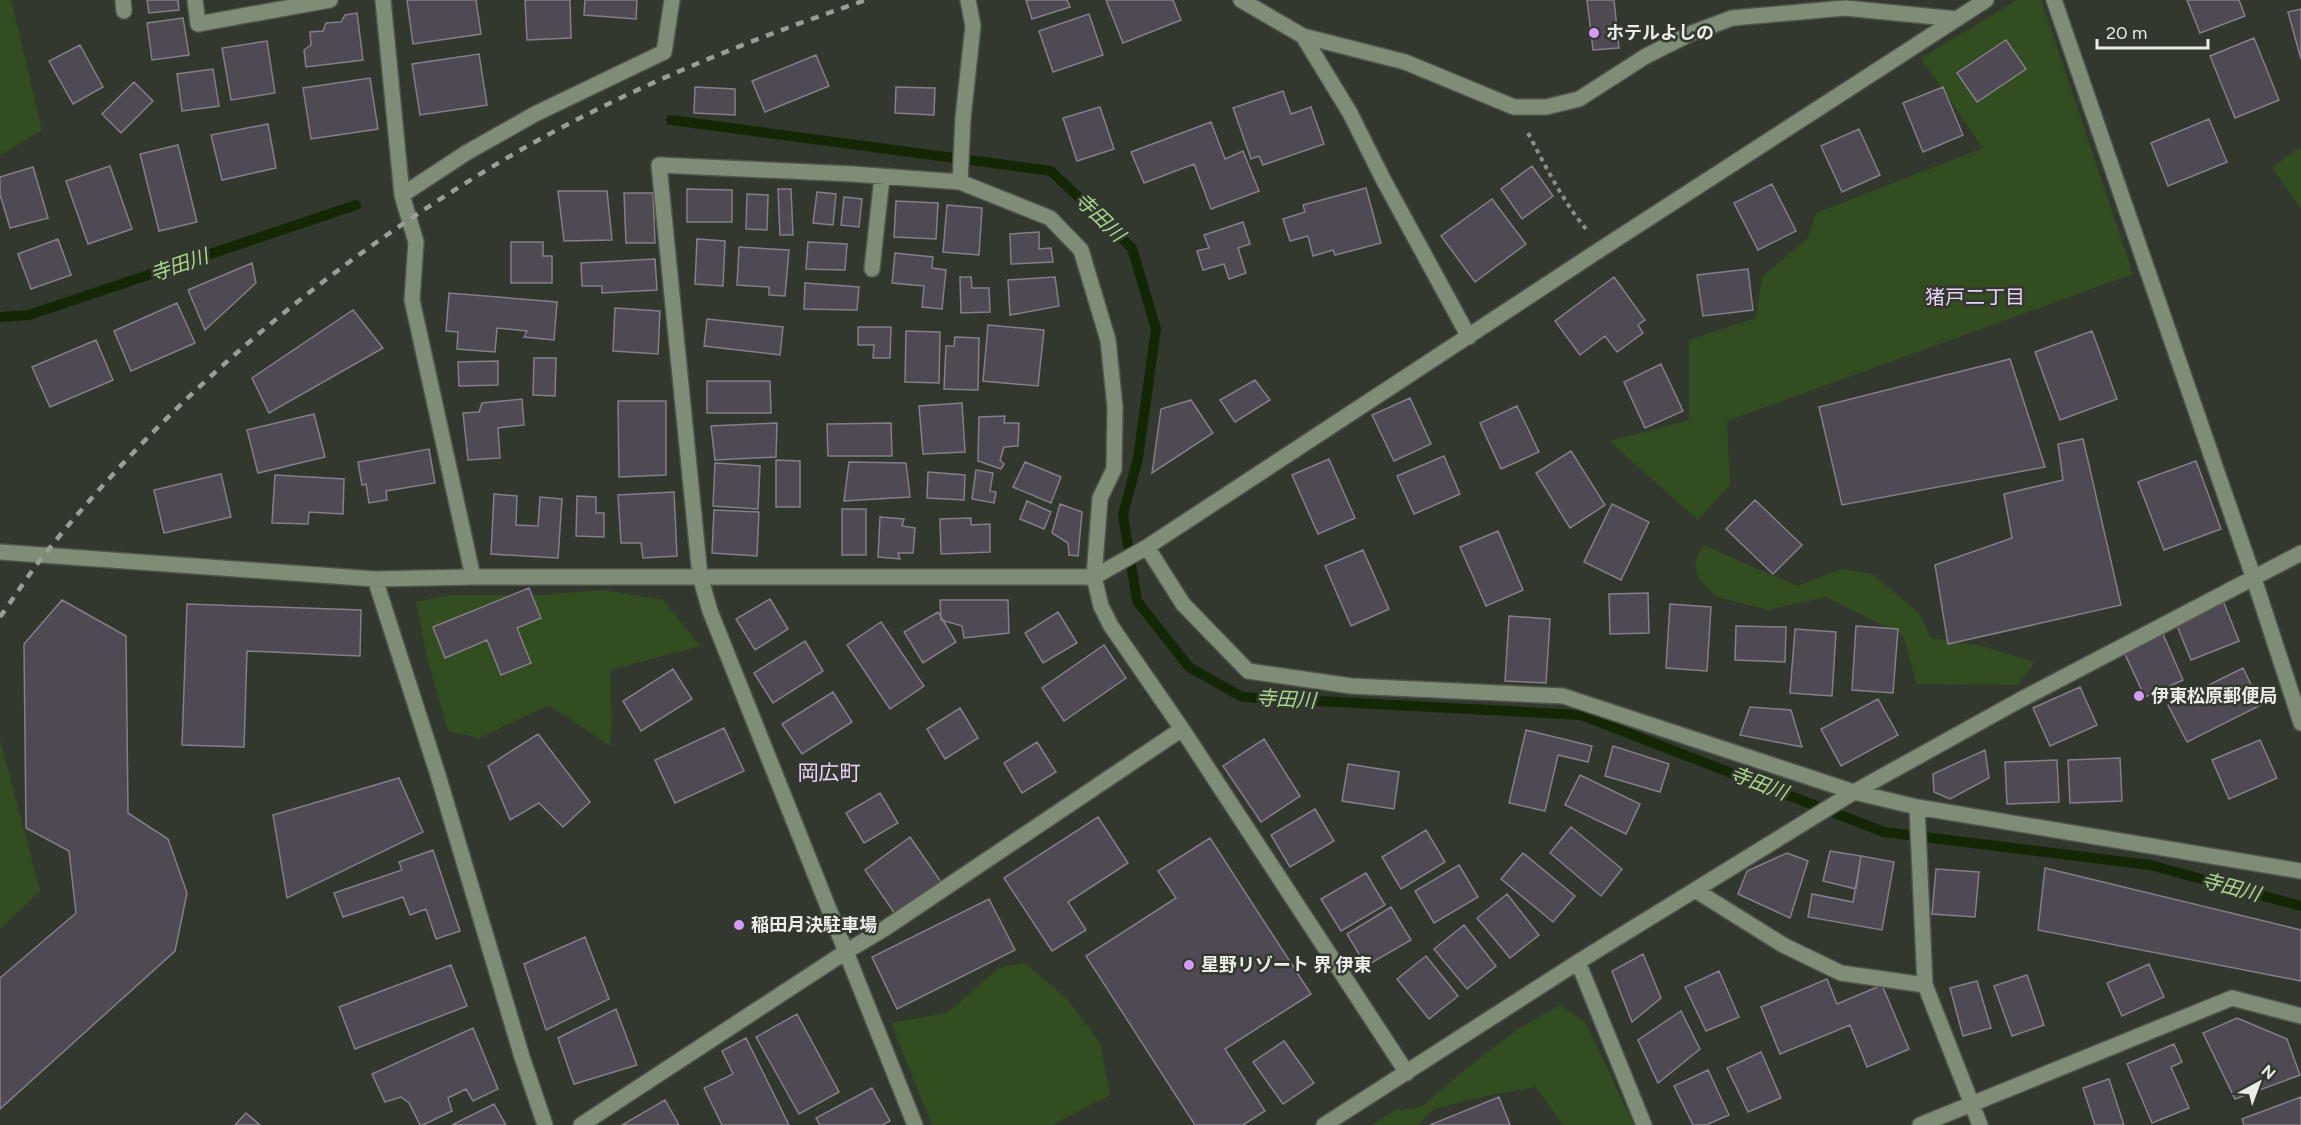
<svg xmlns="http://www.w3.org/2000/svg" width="2301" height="1125" font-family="Figtree,'Noto Sans JP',sans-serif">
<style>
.green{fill:#324d1f}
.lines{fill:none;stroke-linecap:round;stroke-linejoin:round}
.stream{stroke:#132704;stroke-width:10}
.building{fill:#4f4953;stroke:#847e88;stroke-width:1.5}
.minor-casing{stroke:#50554c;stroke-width:18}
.path{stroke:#8b8f88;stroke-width:4;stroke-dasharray:4.5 4.5;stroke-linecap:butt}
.minor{stroke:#7f8d77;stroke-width:15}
.rail{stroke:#9a9e97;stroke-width:4.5;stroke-dasharray:8 8;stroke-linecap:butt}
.poi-dot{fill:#d69bf9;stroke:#33382f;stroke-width:2}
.labels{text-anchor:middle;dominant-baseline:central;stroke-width:5;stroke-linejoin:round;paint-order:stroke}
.poi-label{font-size:18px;font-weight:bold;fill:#e9ece7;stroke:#33382f;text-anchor:start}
.water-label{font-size:20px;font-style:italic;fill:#a8d68d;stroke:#33382f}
.neighbourhood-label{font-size:20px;fill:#e9d0f9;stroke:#33382f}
.quarter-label{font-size:21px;fill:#e9d0f9;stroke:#33382f}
</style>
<rect width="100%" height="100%" fill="#33382f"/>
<path class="green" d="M0,0H11L42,130L0,155Z
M2017,0H2041L2133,274L1727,421L1730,485L1698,520L1609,441L1689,420V340L1756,318L1762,277L1808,238L1816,213L1983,148L1921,58Z
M2301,147V209L2272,167Z
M1703,545L1797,586L1842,569L1872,574L1919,613L1931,638L1982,646L2035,662L2018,685L1917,684L1903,635L1826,597L1768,610L1717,597L1698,578L1695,562Z
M603,590L663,600L700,646L610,670L612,722L610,746L549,705L479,738L448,731L427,657L416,602L451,595H542Z
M0,739L40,891L0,929Z
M1025,963L1068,1000L1100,1043L1110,1095L1052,1125H932L891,1023L947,1013L999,968Z
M1560,1005L1585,1022L1634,1125H1563L1536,1087L1490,1095L1434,1109L1418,1125H1372L1394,1111L1421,1107L1472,1064L1521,1027Z"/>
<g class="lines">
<path class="stream" d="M671,120L1051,171L1132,248L1156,329L1138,458L1123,515L1137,601L1189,667L1242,697L1581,715L1884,832L2150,865L2301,906
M0,317L29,315L356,205"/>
</g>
<path class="building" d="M147,0H178L179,10L149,13Z
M407,0H476L481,34L413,44Z
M525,0H570L571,38L527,40Z
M585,0H637L636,19L584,15Z
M1026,0H1067L1070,7L1032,19Z
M1106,0H1173L1181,20L1123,43Z
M1587,0H1614L1619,48L1593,50Z
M2187,0H2239L2245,16L2200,33Z
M2301,9V59L2288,12Z
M357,13L363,60L306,67L304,50L311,45L310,32L323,31L326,23L341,22L345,15Z
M1089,14L1103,55L1053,72L1039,31Z
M183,18L189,55L152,60L147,23Z
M2254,38L2279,100L2235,118L2210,56Z
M2006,40L2026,69L1977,102L1957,73Z
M267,41L275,93L231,100L222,48Z
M80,45L103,87L73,104L49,61Z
M479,54L487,105L420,115L412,64Z
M816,55L829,86L765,112L752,81Z
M213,69L219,106L182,111L177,74Z
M370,78L378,129L311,139L303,88Z
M134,82L153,101L121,133L102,114Z
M695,87L735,89V115L694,113Z
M896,87L935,88L934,115L895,113Z
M1943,87L1963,135L1923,152L1903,103Z
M1283,91L1291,114L1311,107L1324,144L1263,165L1259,156L1251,159L1233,108Z
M1100,107L1114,149L1077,161L1063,118Z
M2209,119L2227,162L2168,186L2151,143Z
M1211,122L1225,159L1243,151L1259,191L1211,209L1194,164L1144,183L1131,152Z
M268,124L276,168L222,180L211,135Z
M1859,129L1880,175L1842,192L1821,146Z
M178,145L197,222L159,231L140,154Z
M110,166L132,229L88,244L66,181Z
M1532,166L1553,196L1522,219L1501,189Z
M33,167L48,218L10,228L0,194V177Z
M1772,184L1796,231L1758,250L1734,203Z
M1366,188L1381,243L1335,255L1333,250L1313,256L1308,236L1290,241L1283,219L1305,212L1303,205Z
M687,189L732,190V222H687Z
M778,189H791L793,235H780Z
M558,191H607L612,240L564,241Z
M817,192L836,194L833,225L813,223Z
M624,193H653L655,243H626Z
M747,194L768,195L767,230L746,229Z
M844,197L862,199L859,227L841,225Z
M1492,199L1526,244L1475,282L1441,236Z
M896,201L938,203L936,239L894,237Z
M947,205L982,208L979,255L943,252Z
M1243,222L1250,244L1238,248L1246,273L1229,279L1224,264L1203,270L1197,251L1209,248L1204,235Z
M1039,232V249L1051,248L1053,262L1011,264L1010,234Z
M58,239L71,275L31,289L18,254Z
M697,239L725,241L723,286L695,284Z
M511,242H543V256H552V283H511Z
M808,242L847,244L845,270L806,269Z
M739,247L789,250L785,296L769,295V287L737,285Z
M895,253L933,257L932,268L946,270L942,309L922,307L924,286L892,283Z
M655,259L657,290L602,293V286H582L581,263Z
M252,263L256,283L205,330L188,290Z
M1748,269L1753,310L1703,316L1697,275Z
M960,277H971L972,288H989L990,312L961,313Z
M1055,277L1059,306L1010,315L1008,280Z
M1614,277L1645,320L1638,325L1643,333L1617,352L1605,336L1580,355L1555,321Z
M805,283L859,287L857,310L804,309Z
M449,293L557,302L554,340L524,337L527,331L497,328L495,352L457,349L458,332L446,331Z
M177,303L195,343L131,371L114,331Z
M615,308L660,311L658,354L613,351Z
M353,310L383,348L269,413L252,378Z
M707,319L783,327L780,355L704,346Z
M988,325L1044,330L1038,386L983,381Z
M858,327H891L890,358H873L874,345H858Z
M906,331L940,332L939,383L905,382Z
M2092,331L2117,399L2060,420L2035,352Z
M955,337L979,338L978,390L944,389L946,346H954Z
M96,340L113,380L50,407L32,367Z
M534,358H556L555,396L533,395Z
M2010,359L2045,467L1842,505L1819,407Z
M498,361V385L459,386L458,362Z
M1661,364L1683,411L1645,428L1624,382Z
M1255,380L1270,400L1235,422L1220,400Z
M707,381H770L771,413H707Z
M1410,398L1431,444L1394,461L1372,415Z
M522,399L524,425L498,428L500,458L468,460L463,413L479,412L482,403Z
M1191,400L1213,433L1152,473L1161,409Z
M618,401H666V475L619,477Z
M962,403L965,452L923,454L919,406Z
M1517,406L1539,452L1501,469L1480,423Z
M314,414L325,457L258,473L247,430Z
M1005,416L1004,423H1019L1018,446L1004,447L1000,460L1004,464L1001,469L978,461L979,417Z
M777,423L776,457L715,460L711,426Z
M891,423L892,456H828L827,424Z
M2083,439L2121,605L1948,644L1935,565L2012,538L2004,494L2063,480L2058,444Z
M429,449L435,483L386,491L387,500L369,503L366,484L362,485L358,462Z
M1571,451L1605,505L1570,528L1536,473Z
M1444,456L1460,494L1414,514L1397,476Z
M1329,459L1355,518L1318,534L1292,475Z
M776,460L800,461V507H776Z
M2196,461L2221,529L2164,550L2138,482Z
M849,462L906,463L910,497L844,501Z
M1025,462L1061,477L1051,503L1013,487Z
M715,463L760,466L758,509L713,506Z
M976,470L993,473L990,491L996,492L994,503L972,499Z
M928,472L965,475L964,500L927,498Z
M221,474L231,517L164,533L154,490Z
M275,475L344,479L343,514L309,512L308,524L272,523Z
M674,492L677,556L643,558L641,543H621L618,495Z
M494,494L517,496L516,525L538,526L540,497L562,499L558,558L491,554Z
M577,496L596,497V513H604V537L576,536Z
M1755,500L1802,545L1773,574L1726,529Z
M1027,501L1051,512L1044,529L1020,519Z
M1060,504L1082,512L1078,556L1069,555L1068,543L1052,533Z
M1612,504L1649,522L1621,580L1584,562Z
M842,509H866V555H842Z
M714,510L759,512L757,556L712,553Z
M880,517L904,519L902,526L915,528L913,553H898L900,559L878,557Z
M971,518V525L990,524V552L941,554L940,519Z
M1498,531L1523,590L1486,606L1460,547Z
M1363,550L1389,609L1351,626L1325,566Z
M529,588L541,618L517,628L531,663L501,675L487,640L445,658L433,627Z
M1648,593L1649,633L1610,634L1609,594Z
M770,599L788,629L755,650L736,619Z
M62,600L126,636L128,813L168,839L187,893L175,951L0,1109V978L76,913L69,851L26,828L24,644Z
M940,600H1008L1009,633L964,638L962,626L941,620Z
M2224,603L2239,641L2191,660L2175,621Z
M187,604L361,610L360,656L247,651L244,747L182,745Z
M1670,604L1711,607L1707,671L1666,668Z
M938,612L956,642L923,663L904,632Z
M1058,612L1077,643L1043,663L1025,633Z
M1509,616L1550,619L1546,683L1505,681Z
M881,622L924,686L890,709L847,645Z
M1736,626L1786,627L1785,662L1735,660Z
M1856,626L1898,629L1893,693L1852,690Z
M1795,629L1836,632L1832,696L1790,693Z
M2162,632L2183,680L2145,697L2123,650Z
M805,641L823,671L773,703L754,673Z
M1104,645L1126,678L1064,721L1042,688Z
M2243,668L2261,705L2187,742L2168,705Z
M673,669L692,699L641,731L623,701Z
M2080,687L2097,725L2050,746L2033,708Z
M833,692L852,722L802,754L782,724Z
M1878,699L1898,735L1841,766L1821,729Z
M1750,707L1791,710L1802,747L1740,735Z
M960,708L978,738L945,759L927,729Z
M724,728L744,771L675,803L655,760Z
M1526,730L1592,746L1588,762L1558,755L1545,811L1509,803Z
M538,734L590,802L563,827L539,803L510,820L488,766Z
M1264,739L1300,796L1261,822L1223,766Z
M2260,740L2277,778L2229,799L2212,760Z
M1037,742L1056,772L1022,793L1004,763Z
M1613,746L1669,764L1660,792L1605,776Z
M1985,750L1989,778L1950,799L1934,792L1933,774Z
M2120,758L2122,801L2070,803L2068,760Z
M2057,760L2059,802L2007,804L2005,762Z
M1348,764L1399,772L1394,809L1342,801Z
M1580,775L1640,804L1626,834L1565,805Z
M399,778L423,832L287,898L273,815Z
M880,793L898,823L864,843L846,813Z
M1315,809L1334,841L1290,867L1271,835Z
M1098,817L1128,863L1068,902L1086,930L1052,951L1004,878Z
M1571,827L1622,869L1601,896L1550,853Z
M1426,830L1445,862L1401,889L1382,857Z
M910,837L941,882L895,914L865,870Z
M1210,838L1311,994L1225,1049L1265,1111L1243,1125H1195L1086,956L1176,898L1158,871Z
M433,850L460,931L436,939L426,909L410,915L403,897L343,917L334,893L402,870L399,862Z
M1830,851L1861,856L1856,889L1823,881Z
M1523,853L1575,896L1553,922L1501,879Z
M1787,853L1808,861L1790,918L1738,894L1747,871Z
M1861,856L1894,862L1882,930L1808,917L1812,894L1853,902Z
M1459,865L1478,897L1434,923L1415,891Z
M2045,868L2301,930V981L2038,930Z
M1936,869L1979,872L1975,917L1932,914Z
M1366,873L1385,905L1341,931L1321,899Z
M1507,894L1539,935L1510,958L1477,918Z
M989,899L1015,950L897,1009L872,957Z
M1391,907L1411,940L1366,966L1347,934Z
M1464,925L1496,966L1467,989L1434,949Z
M585,937L609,999L546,1030L524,964Z
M1643,954L1661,998L1632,1022L1612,971Z
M1426,956L1458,996L1429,1019L1397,979Z
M2149,964L2164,997L2122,1016L2107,983Z
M451,965L467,1006L355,1049L339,1007Z
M1719,971L1739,1017L1706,1031L1685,987Z
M2027,975L2044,1025L2012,1036L1994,986Z
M1827,979L1837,1004L1882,985L1909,1049L1867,1067L1850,1025L1780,1054L1761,1007Z
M1977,981L1991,1028L1963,1036L1950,988Z
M616,1009L637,1065L574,1084L558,1038Z
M1681,1011L1700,1049L1658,1083L1638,1040Z
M797,1014L839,1092L799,1114L756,1037Z
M2237,1018L2287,1039L2300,1075L2235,1099L2203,1033Z
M473,1028L498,1089L473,1101L466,1089L448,1098L452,1111L423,1125H420L409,1103L401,1097L385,1102L372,1074Z
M746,1038L789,1125H722L704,1088L733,1074L722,1051Z
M1284,1041L1314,1083L1283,1104L1253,1062Z
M2174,1044L2182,1062L2171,1067L2189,1108L2152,1123L2127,1064Z
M1761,1052L1781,1098L1748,1112L1727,1068Z
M1708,1070L1729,1115L1706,1125H1693L1674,1086Z
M2109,1079L2124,1125H2095L2083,1088Z
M872,1088L890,1121L882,1125H820L816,1118Z
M1499,1097L1510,1125H1430Z
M2301,1097V1125H2244L2242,1119Z
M665,1100L679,1125H622Z
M494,1104L506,1125H452Z
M246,1113L260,1125H235Z"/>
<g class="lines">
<g class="minor-casing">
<path id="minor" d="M123,0L124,11
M195,0L198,24L330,0
M383,0L402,195L416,242L412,300L473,577
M1241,0L1303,36L1350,113L1383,179L1469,337
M2054,0L2254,579L2301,723
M1303,36L1405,62L1514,107H1546L1579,99L1646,56L1692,33L1732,18L1845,8L1957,19
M960,182L963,118L973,26L968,0
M402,195L466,153L535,114L664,52L672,0
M872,269L882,177
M1147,547L1183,604L1248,671L1351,686L1563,696L1854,792L1917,807L2301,871
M0,552L375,579L473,577H1094L1147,547L1601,249L1986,0
M375,579L438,775L522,1057L545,1125
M1182,729L1407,1073
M1917,807L1925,985L1980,1125
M1695,890L1783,945L1841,973L1925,985
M1578,962L1644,1125
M581,1125L847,951L884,929L1182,729L1111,626L1101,606L1094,577L1100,498L1114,469L1115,407L1108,340L1081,250L1050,218L960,182L853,174L659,165L700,576L710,611L915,1125
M1324,1125L1578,962L1854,792L2020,700L2301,553
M1920,1125L2232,998L2301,1016"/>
</g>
<path class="path" d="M1528,133C1546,167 1562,200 1586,229"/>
<use href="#minor" class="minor"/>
<path class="rail" d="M0,617C15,596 29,574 44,555C159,411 298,289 453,191C497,163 543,136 590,113C679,68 772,32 866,0"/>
</g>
<g class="poi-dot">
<circle cx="1594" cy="33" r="6"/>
<circle cx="2139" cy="696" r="6"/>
<circle cx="739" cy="925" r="6"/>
<circle cx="1189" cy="965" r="6"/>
</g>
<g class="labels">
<g class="poi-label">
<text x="1606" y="33">ホテルよしの</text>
<text x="2151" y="696">伊東松原郵便局</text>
<text x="751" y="925">稲田月決駐車場</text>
<text x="1201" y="965">星野リゾート 界 伊東</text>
</g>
<g class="water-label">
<text transform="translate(1100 217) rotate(44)">寺田川</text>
<text transform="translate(179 265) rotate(-19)">寺田川</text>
<text transform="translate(1286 699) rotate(3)">寺田川</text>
<text transform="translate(1759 783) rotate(21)">寺田川</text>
<text transform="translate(2231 887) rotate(15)">寺田川</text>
</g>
<g class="neighbourhood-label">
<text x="1975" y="297">猪戸二丁目</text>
</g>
<g class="quarter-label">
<text x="829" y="772">岡広町</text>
</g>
</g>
<g transform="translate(2259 1083) rotate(41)" stroke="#33382f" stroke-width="4.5" paint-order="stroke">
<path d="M0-4.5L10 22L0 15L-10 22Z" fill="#e9ece7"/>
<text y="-9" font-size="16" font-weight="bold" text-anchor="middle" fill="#e9ece7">N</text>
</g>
<path d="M2097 39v9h111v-9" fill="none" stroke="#e9ece7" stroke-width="3"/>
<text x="2106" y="39" font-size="18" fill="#e9ece7" stroke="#33382f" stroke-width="4.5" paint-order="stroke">20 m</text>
</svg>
